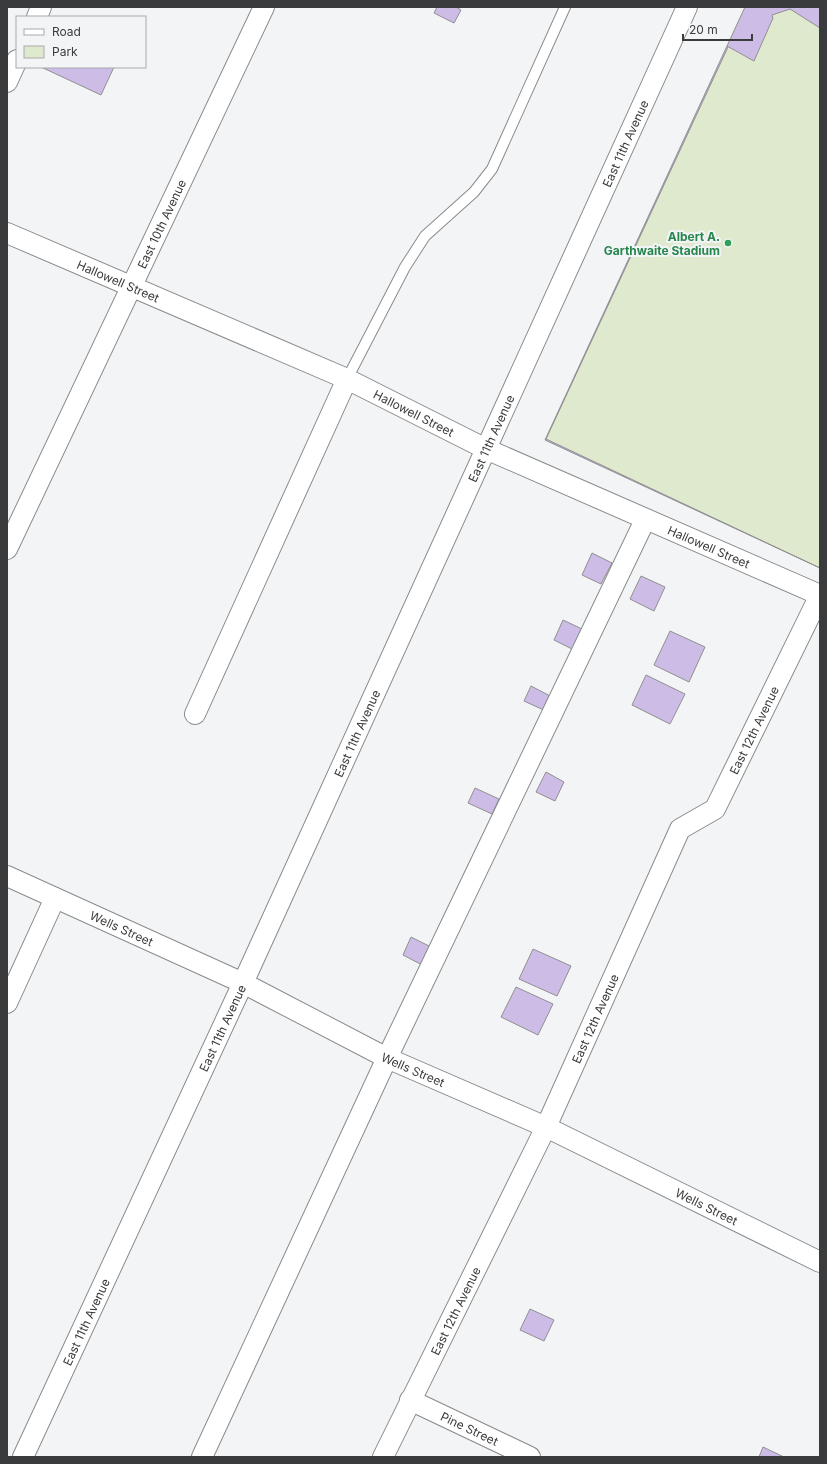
<svg xmlns="http://www.w3.org/2000/svg" width="827" height="1464" font-family="Inter,sans-serif">
<style>
.green{fill:#dfe9ce}
.building{fill:#cdbde6;stroke:#908f92}
.lines{fill:none;stroke-linecap:round;stroke-linejoin:round}
.service-casing{stroke:#898b8d;stroke-width:12}
.minor-casing{stroke:#898b8d;stroke-width:22}
.service{stroke:#fff;stroke-width:10}
.minor{stroke:#fff;stroke-width:20}
.leisure-dot{fill:#2e9e5b;stroke:#f2f4f6;stroke-width:1.5}
.labels{text-anchor:middle;dominant-baseline:central;stroke-width:4;stroke-linejoin:round;paint-order:stroke}
.street-label{font-size:12px;fill:#3a3b3c;stroke:#f2f4f6}
.leisure-label{font-size:12px;font-weight:bold;fill:#27864d;stroke:#f2f4f6;text-anchor:end}
</style>
<rect width="100%" height="100%" fill="#f2f4f6"/>
<path class="green" d="M745,7H820V568L545,440Z"/>
<path class="building" d="M437,7H456L461,10L454,23L434,13Z
M745,7H820V28L790,9L772,15L773,18L754,61L727,46Z
M727,46L728,47L546,439L820,568L545,440Z
M41,67H114L101,95Z
M592,553L612,563L601,584L582,575Z
M641,576L665,587L654,611L630,599Z
M563,620L582,629L572,649L554,640Z
M670,631L705,647L689,682L654,665Z
M646,675L685,694L670,724L632,705Z
M531,686L552,697L546,711L524,701Z
M546,772L564,782L555,801L536,792Z
M475,788L499,799L492,814L468,803Z
M411,937L435,949L426,967L403,955Z
M533,949L571,966L557,996L519,979Z
M516,987L553,1004L538,1035L501,1017Z
M530,1309L554,1320L544,1341L520,1330Z
M763,1447L784,1457H759Z"/>
<g class="lines">
<g class="service-casing">
<path id="service" d="M347,379L405,267L425,236L474,192L492,169L565,7"/>
</g>
<g class="minor-casing">
<g id="minor">
<path d="M37,17L41,7"/>
<path d="M7,82L17,60"/>
<path id="s1" d="M7,233L347,379L486,449L820,595"/>
<path id="s2" d="M7,549L264,7"/>
<path d="M195,714L347,379"/>
<path id="s3" d="M7,876L243,983L387,1058L546,1127L820,1262"/>
<path d="M7,1003L55,898"/>
<path id="s4" d="M410,1400L530,1457"/>
<path id="s5" d="M23,1457L243,983L687,7"/>
<path d="M202,1457L387,1058L645,520"/>
<path id="s6" d="M383,1457L546,1127L680,829L715,809L820,595"/>
</g>
</g>
<use href="#service" class="service"/>
<use href="#minor" class="minor"/>
</g>
<circle class="leisure-dot" cx="728" cy="243" r="4"/>
<g class="labels">
<g class="street-label">
<text stroke="none"><textPath href="#s5" startOffset="1445">East 11th Avenue</textPath></text>
<text stroke="none"><textPath href="#s2" startOffset="360">East 10th Avenue</textPath></text>
<text stroke="none"><textPath href="#s1" startOffset="121">Hallowell Street</textPath></text>
<text stroke="none"><textPath href="#s1" startOffset="445">Hallowell Street</textPath></text>
<text stroke="none"><textPath href="#s5" startOffset="1121">East 11th Avenue</textPath></text>
<text stroke="none"><textPath href="#s1" startOffset="769">Hallowell Street</textPath></text>
<text stroke="none"><textPath href="#s6" startOffset="823">East 12th Avenue</textPath></text>
<text stroke="none"><textPath href="#s5" startOffset="797">East 11th Avenue</textPath></text>
<text stroke="none"><textPath href="#s3" startOffset="126">Wells Street</textPath></text>
<text stroke="none"><textPath href="#s6" startOffset="487">East 12th Avenue</textPath></text>
<text stroke="none"><textPath href="#s5" startOffset="473">East 11th Avenue</textPath></text>
<text stroke="none"><textPath href="#s3" startOffset="450">Wells Street</textPath></text>
<text stroke="none"><textPath href="#s3" startOffset="774">Wells Street</textPath></text>
<text stroke="none"><textPath href="#s6" startOffset="163">East 12th Avenue</textPath></text>
<text stroke="none"><textPath href="#s5" startOffset="149">East 11th Avenue</textPath></text>
<text stroke="none"><textPath href="#s4" startOffset="66">Pine Street</textPath></text>
</g>
<g class="leisure-label">
<text x="720" y="236">Albert A.<tspan x="720" dy="14">Garthwaite Stadium</tspan></text>
</g>
</g>
<rect width="827" height="1464" fill="none" stroke="#3a3b3c" stroke-width="16"/>
<rect x="16" y="16" width="130" height="52" fill="#f2f4f6" stroke="#a8aaac"/>
<rect x="24" y="29" width="20" height="6" fill="#ffffff" stroke="#a8aaac"/>
<text x="52" y="36" font-size="12" fill="#3a3b3c">Road</text>
<rect x="24" y="46" width="20" height="12" fill="#dfe9ce" stroke="#a8aaac"/>
<text x="52" y="56" font-size="12" fill="#3a3b3c">Park</text>
<path d="M683 34v6h69v-6" fill="none" stroke="#3a3b3c" stroke-width="2"/>
<text x="689" y="34" font-size="12" fill="#3a3b3c" stroke="#f2f4f6" stroke-width="3" paint-order="stroke">20 m</text>
</svg>
